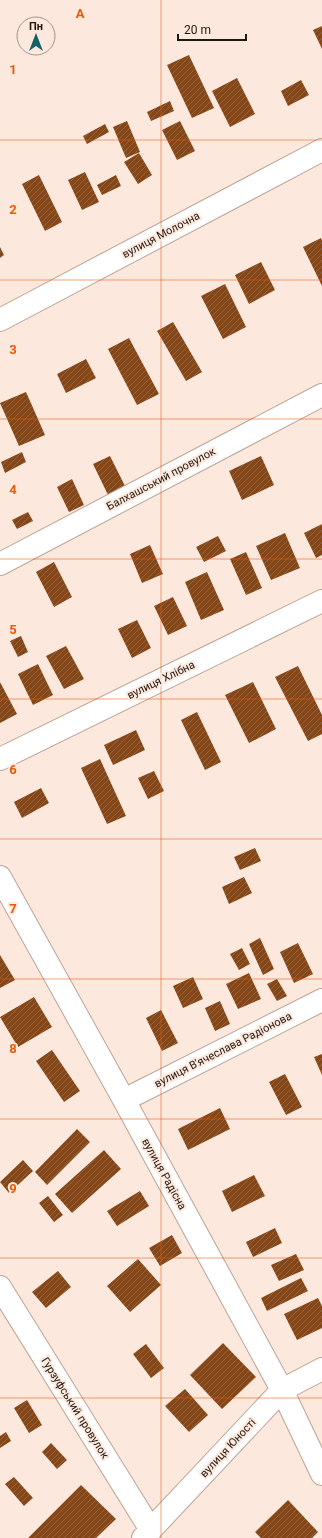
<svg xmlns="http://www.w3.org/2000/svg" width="322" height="1538" font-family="Roboto,sans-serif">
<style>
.building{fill:url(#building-hatch)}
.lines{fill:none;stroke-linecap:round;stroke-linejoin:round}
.minor-casing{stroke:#bba495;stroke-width:24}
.minor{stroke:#fff;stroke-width:22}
.grid{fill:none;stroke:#e8590c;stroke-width:1;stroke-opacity:0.55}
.labels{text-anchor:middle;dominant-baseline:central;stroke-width:4;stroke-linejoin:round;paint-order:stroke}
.street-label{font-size:11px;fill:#1f1711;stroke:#fce8dc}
.grid-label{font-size:13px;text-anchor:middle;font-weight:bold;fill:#e8590c;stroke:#fce8dc;stroke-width:4;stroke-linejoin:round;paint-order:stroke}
</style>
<defs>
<pattern id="building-hatch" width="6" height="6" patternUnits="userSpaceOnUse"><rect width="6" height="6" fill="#854717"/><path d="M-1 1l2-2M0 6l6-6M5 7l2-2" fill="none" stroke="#93643f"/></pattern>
</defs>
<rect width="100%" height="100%" fill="#fce8dc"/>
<path class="building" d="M322,26V49L313,30Z
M189,55L214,108L192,118L167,65Z
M237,78L255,114L230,127L212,91Z
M301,80L309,95L288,106L281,91Z
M170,101L174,111L151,121L147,112Z
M127,121L140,152L126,158L113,127Z
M180,121L195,151L177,160L162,130Z
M105,124L109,132L87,144L83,136Z
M139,153L152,175L138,184L124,162Z
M85,172L99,202L82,210L68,180Z
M39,175L62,222L45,231L22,184Z
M116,175L121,186L102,195L97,185Z
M321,238L322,241V286L303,247Z
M0,247L4,255L0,258Z
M261,262L275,290L249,304L235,275Z
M225,284L246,327L223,339L201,296Z
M173,322L202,372L186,381L157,331Z
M129,338L159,394L137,405L108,349Z
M86,359L96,378L66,393L57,374Z
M26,392L45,435L19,446L0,403Z
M22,452L26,462L5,473L1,462Z
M110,456L126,488L109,497L93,464Z
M261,456L274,485L242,500L229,471Z
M72,479L84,505L69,512L57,487Z
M28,512L33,521L17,529L12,520Z
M322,524V555L316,558L304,533Z
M285,533L300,568L271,580L256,546Z
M218,536L226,551L204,562L196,547Z
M150,545L163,574L142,583L130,554Z
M246,552L262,588L246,595L230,559Z
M54,562L72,597L54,607L36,572Z
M207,572L224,610L201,620L185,582Z
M173,597L187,626L168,635L154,606Z
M137,620L151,648L132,658L118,629Z
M21,636L28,652L18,657L10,641Z
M66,646L84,679L64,689L46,656Z
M38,664L53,695L33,705L18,674Z
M298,666L322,715V734L308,741L275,677Z
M0,682L17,714L0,723Z
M253,682L276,729L249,743L225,695Z
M197,712L221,762L205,770L181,720Z
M136,730L145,750L113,765L104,745Z
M100,759L126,816L107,824L81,768Z
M154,771L164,791L148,799L138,778Z
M41,788L49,803L22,818L14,802Z
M255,848L261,861L240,870L234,857Z
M244,877L252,893L229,904L222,887Z
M260,938L274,969L263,975L249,944Z
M298,943L313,974L294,983L280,952Z
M242,948L250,964L239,970L230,954Z
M0,955L15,980L0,988Z
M249,973L261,999L238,1009L226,984Z
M193,977L203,999L183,1008L173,986Z
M277,979L287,996L277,1001L267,984Z
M34,997L52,1027L18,1047L0,1017Z
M220,1001L230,1024L215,1031L205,1008Z
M161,1010L178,1043L162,1051L146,1018Z
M52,1050L80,1091L64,1102L36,1061Z
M322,1054V1075L314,1057Z
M285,1074L302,1107L286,1115L269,1082Z
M220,1108L230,1129L188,1150L178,1129Z
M77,1129L90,1142L47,1185L35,1172Z
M104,1150L121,1169L72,1213L55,1194Z
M23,1160L33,1171L9,1193L0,1182Z
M254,1175L265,1196L232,1212L222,1191Z
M140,1191L149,1206L117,1226L107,1211Z
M48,1196L63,1215L54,1222L39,1203Z
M275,1228L282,1243L253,1257L246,1242Z
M172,1235L182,1253L160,1266L149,1248Z
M296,1254L304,1270L279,1281L271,1265Z
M138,1259L161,1285L130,1312L107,1286Z
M58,1271L71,1287L46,1308L32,1292Z
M301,1278L308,1291L267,1311L261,1298Z
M318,1298L322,1306V1328L297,1340L284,1314Z
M223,1343L256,1377L222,1409L190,1375Z
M146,1344L164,1368L151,1378L133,1354Z
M185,1389L208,1415L189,1432L165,1406Z
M27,1400L42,1425L29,1433L14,1408Z
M6,1432L11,1441L0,1448V1436Z
M51,1443L67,1460L57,1469L42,1452Z
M14,1477L33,1498L24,1506L5,1484Z
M81,1485L116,1519L96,1538H28Z
M288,1500L318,1532L312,1538H261L255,1532Z"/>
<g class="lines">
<g class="minor-casing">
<path id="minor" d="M0,320L322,150
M0,564L322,395
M0,759L322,601
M0,877L124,1100L282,1390L322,1474
M124,1100L322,1000
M0,1287L151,1530
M143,1538L282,1390L322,1369"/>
</g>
<use href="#minor" class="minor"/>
</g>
<path class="grid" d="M161,0V1538M0,140H322M0,280H322M0,419H322M0,559H322M0,699H322M0,839H322M0,979H322M0,1119H322M0,1258H322M0,1398H322"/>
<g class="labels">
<g class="street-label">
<text transform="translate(161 235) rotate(-28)">вулиця Молочна</text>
<text transform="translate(161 479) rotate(-28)">Балхашський провулок</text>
<text transform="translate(161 680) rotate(-26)">вулиця Хлібна</text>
<text transform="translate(223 1050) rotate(-27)">вулиця В'ячеслава Радіонова</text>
<text transform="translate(164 1174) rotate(61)">вулиця Радісна</text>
<text transform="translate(75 1408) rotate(58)">Гурзуфський провулок</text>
<text transform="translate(228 1448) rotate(-47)">вулиця Юності</text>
</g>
</g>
<g class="grid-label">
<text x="80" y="18">A</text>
<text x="13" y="74">1</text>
<text x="13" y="214">2</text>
<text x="13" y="354">3</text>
<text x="13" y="494">4</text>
<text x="13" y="634">5</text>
<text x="13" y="774">6</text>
<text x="13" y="913">7</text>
<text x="13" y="1053">8</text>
<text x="13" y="1193">9</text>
</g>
<g transform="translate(36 36)"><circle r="19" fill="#fce8dc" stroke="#a4948b"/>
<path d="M0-3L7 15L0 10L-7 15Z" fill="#126268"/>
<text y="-6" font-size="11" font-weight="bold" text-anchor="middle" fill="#1f1711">Пн</text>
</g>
<path d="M178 34v6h68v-6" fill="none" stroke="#1f1711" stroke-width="2"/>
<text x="184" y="34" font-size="12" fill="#1f1711" stroke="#fce8dc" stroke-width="3" paint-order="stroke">20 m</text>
</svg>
